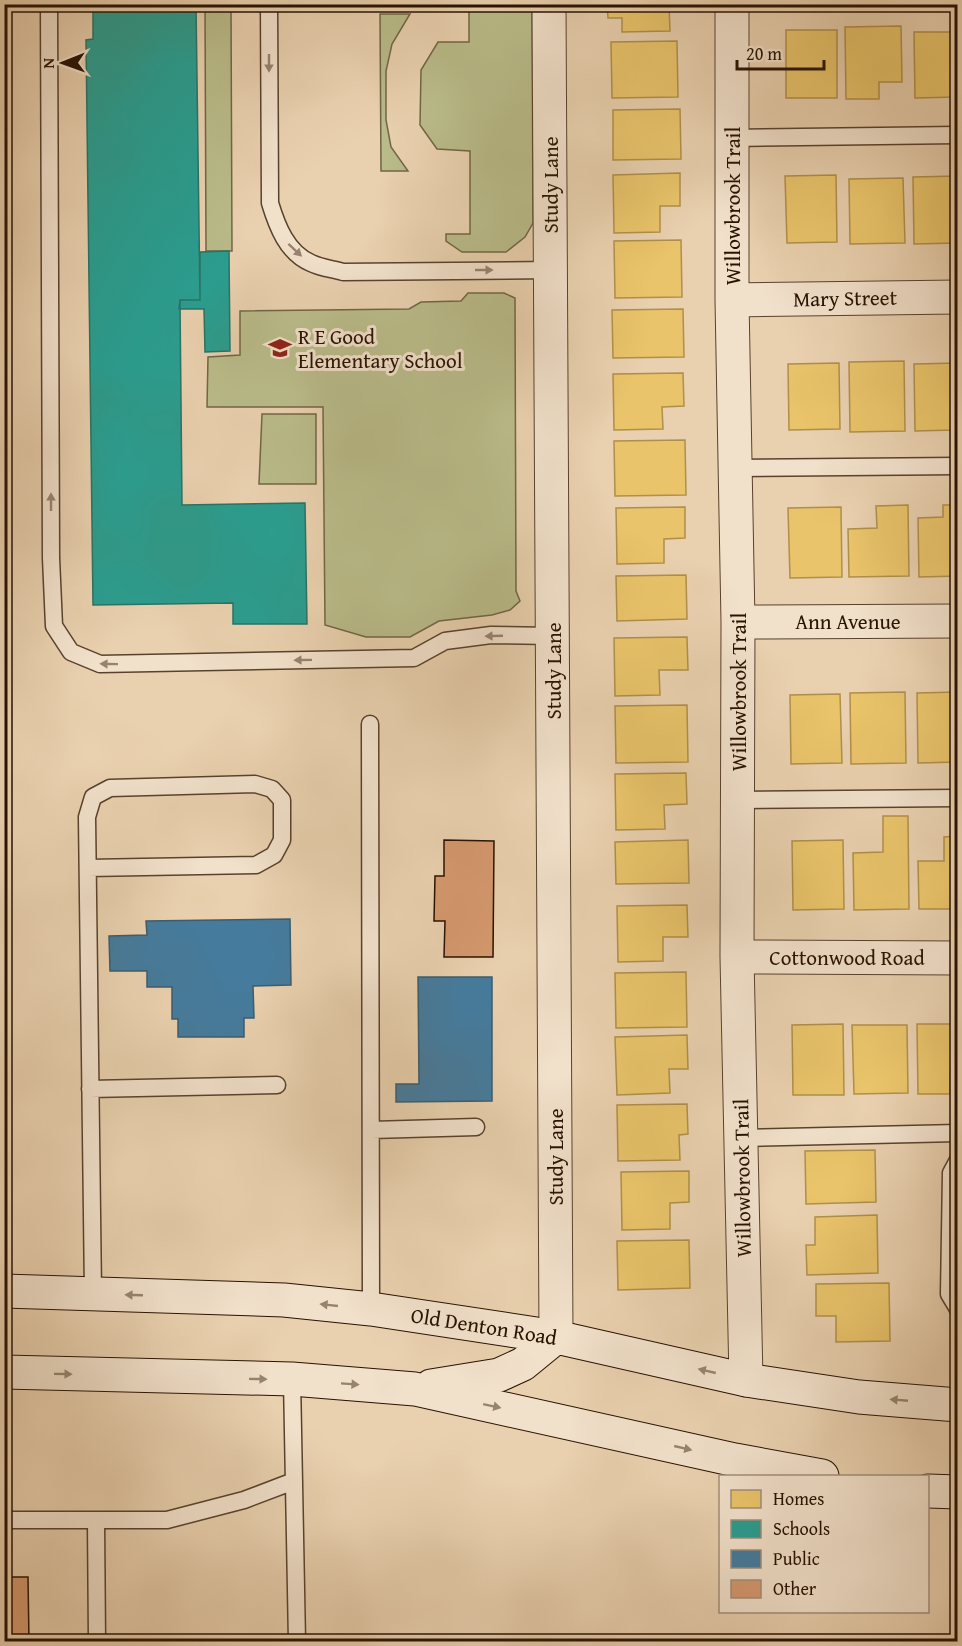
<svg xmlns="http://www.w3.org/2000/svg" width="962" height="1646" font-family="'Gentium Book Plus',serif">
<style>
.green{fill:#b9bb89;stroke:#706646;stroke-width:1.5}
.homes{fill:#e9c46a;stroke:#af8f4b;stroke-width:1.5}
.schools{fill:#2a9d8f;stroke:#297365;stroke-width:1.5}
.public{fill:#457b9d;stroke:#3c5c6e;stroke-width:1.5}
.building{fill:#d5986e;stroke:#281202;stroke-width:1.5}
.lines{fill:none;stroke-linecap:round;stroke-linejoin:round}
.lane-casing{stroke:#58422d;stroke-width:19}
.street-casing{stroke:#58422d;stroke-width:35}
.secondary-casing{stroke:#281202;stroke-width:35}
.lane{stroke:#f1e0ca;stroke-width:16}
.street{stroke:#f1e0ca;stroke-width:33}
.secondary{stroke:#f1e0ca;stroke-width:33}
.oneway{fill:#978370}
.labels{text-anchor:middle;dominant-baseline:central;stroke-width:6;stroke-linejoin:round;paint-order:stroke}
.street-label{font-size:21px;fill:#281202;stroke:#f1e0ca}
.poi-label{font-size:21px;fill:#281202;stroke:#f1e0ca;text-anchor:start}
</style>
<rect width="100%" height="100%" fill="#e9d0ae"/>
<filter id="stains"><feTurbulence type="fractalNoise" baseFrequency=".00333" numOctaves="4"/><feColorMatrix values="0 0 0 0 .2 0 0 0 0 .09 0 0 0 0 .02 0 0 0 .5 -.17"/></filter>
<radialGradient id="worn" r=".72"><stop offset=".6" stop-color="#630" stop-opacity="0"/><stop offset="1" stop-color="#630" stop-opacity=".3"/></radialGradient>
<path class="green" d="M205,5H231L232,251H206Z
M469,5H532L533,223L525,237L506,252H462L446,241V234H470V151L437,149L420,125L421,70L438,42H469Z
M380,14H410L392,44L386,71V120L391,147L408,171H381Z
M468,293H504L515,298L516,591L520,601L510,610L492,615L439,621L410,637H366L325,625L323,407H207L208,357L240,355V311L409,309L421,302L461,301Z
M262,414H316V484H259Z"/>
<path class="homes" d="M607,4H669L670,31L622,32V18H608Z
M901,26L902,82H879V99H846L845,27Z
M786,30H837V98H786Z
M914,32H958V97L915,98Z
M677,41L678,97L612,98L611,42Z
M680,109L681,159L613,160V110Z
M680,173V206H660V232L614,233L613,175Z
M836,175L837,242L787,243L785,176Z
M958,176V243L914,244L913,177Z
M903,178L905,243L850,244L849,179Z
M681,240L682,297L615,298L614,241Z
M683,309L684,357L613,358L612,310Z
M904,361L905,431L850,432L849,362Z
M839,363L840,429L789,430L788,364Z
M958,363V408H954V430L915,431L914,364Z
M683,373L684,406L662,407L663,429L614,430L613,374Z
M685,440L686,495L615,496L614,441Z
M908,505L909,576L849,577L848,529L877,528L876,506Z
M943,505H958V576L919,577L918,518L943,517Z
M685,507V538L664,539V563L617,564L616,508Z
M841,507L842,577L790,578L788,508Z
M686,575L687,619L617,621L616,576Z
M687,637L688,670H659L660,695L615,696L614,638Z
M905,692L906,763L851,764L850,693Z
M958,692V762L918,763L917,693Z
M840,694L842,763L791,764L790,695Z
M687,705L688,762L616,763L615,706Z
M686,773L687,804L664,805L665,829L616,830L615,774Z
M883,816H908L909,909L854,910L853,853L883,852Z
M958,836V909H919L918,861H944V837Z
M688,840L689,883L616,884L615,842Z
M843,840L844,909L793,910L792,841Z
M687,905L688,937H663V961L618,962L617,906Z
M686,972L687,1027L616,1028L615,973Z
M843,1024L844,1095H793L792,1025Z
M917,1024H958V1072H950V1094H918Z
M852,1025H907L908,1093L854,1094Z
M687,1035L688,1069H669L670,1093L617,1095L615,1037Z
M687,1104L688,1134L679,1135L680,1160L618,1161L617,1105Z
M875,1150L876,1202L806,1204L805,1151Z
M689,1171V1202L670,1203V1229L622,1230L621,1172Z
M877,1215L878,1273L807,1275L806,1245H815V1217Z
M689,1240L690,1288L618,1290L617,1241Z
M889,1283L890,1341L836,1342V1316H816V1284Z"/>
<path class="schools" d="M93,4H196L200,300H180L182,505L305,503L307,624H233V603L93,605L86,40L93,39Z
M229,251L230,351L205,352L204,309H179L180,300H200V252Z"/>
<path class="public" d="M290,919L291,985L253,986L254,1018H244V1037H178V1019H172V987H147V971H110L109,936L147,935L146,921Z
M418,977H492V1101L396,1102V1084H419Z"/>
<path class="building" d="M444,840L494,841L493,957H444L445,921H434L435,876H444Z
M4,1577H28L29,1642H4Z"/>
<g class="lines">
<g class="lane-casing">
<path id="lane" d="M49,4L51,558L54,626L71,652L100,664L414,658L445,641L491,635L553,636
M269,4L270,203C277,226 287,253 311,263C321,268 333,269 343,272L551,270
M732,138L958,135
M735,468L958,466
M370,724L371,1309
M738,800L958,798
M88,868L256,865L274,855L282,840V800L272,789L255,784L110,788L93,797L87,817L93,1294
M90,1089L277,1085
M372,1130L476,1127
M741,1138L958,1133
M958,1160L951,1173L949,1294L958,1309
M292,1379L297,1642
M4,1520H167L244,1500L294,1481
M96,1520L97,1642"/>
</g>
<g class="street-casing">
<path id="street" d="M549,4L556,1337
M732,4V300L738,622L737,957L746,1380
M732,300L958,297
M738,622L958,621
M737,957L958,958"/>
</g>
<g class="secondary-casing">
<path id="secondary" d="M4,1291L284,1300L371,1309L556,1337L746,1380L859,1397L958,1405
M4,1372L292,1379L415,1389L735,1460L822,1476
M431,1386L499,1375L523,1364L556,1337
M928,1491L958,1492"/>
</g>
<use href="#lane" class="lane"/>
<use href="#street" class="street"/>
<use href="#secondary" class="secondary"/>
</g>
<defs><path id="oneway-solid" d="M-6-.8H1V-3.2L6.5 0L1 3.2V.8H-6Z" transform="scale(1.5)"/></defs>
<g class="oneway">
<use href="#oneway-solid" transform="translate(269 63) rotate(90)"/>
<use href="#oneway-solid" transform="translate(295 250) rotate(43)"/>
<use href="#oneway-solid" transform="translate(484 270)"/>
<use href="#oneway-solid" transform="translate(51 502) rotate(-90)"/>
<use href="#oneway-solid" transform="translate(494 636) rotate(178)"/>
<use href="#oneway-solid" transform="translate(303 660) rotate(179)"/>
<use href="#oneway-solid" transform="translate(109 664) rotate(-179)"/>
<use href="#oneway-solid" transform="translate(134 1295) rotate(-178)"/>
<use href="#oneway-solid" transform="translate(329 1305) rotate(-174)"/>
<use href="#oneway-solid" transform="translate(707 1371) rotate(-167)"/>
<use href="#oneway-solid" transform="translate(63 1374) rotate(1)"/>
<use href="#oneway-solid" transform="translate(258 1379) rotate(1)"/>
<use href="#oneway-solid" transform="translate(350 1384) rotate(4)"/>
<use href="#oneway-solid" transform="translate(899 1400) rotate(-175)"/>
<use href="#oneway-solid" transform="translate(492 1406) rotate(12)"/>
<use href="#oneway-solid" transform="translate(683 1448) rotate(13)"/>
</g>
<defs>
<g id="school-bare" transform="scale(1.8)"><path d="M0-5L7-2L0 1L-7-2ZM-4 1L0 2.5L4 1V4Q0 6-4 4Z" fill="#8f2418" stroke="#f1e0ca" stroke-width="2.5" paint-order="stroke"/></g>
</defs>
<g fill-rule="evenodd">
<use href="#school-bare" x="280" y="348"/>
</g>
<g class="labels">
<g class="street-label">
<text transform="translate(550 185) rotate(-90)">Study Lane</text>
<text transform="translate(732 206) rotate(-90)">Willowbrook Trail</text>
<text transform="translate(845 298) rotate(-1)">Mary Street</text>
<text x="848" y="621">Ann Avenue</text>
<text transform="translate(553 671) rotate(-90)">Study Lane</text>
<text transform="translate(738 692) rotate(-90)">Willowbrook Trail</text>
<text x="847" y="957">Cottonwood Road</text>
<text transform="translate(555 1157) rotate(-90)">Study Lane</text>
<text transform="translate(742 1178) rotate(-91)">Willowbrook Trail</text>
<text transform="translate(484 1326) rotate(9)">Old Denton Road</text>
</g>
<g class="poi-label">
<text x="298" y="336">R E Good<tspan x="298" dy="24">Elementary School</tspan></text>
</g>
</g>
<rect width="962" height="1646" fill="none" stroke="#e9d0ae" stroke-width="24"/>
<rect x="6" y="6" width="950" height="1634" fill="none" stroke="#281202" stroke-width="3"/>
<rect x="12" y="12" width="938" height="1622" fill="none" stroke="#281202" stroke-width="1.5"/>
<rect x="719" y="1475" width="210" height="138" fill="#f1e0ca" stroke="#a18e7a" stroke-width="1.5"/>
<rect x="731" y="1490" width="30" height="18" fill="#e9c46a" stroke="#a18e7a" stroke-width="1.5"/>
<text x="773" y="1505" font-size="18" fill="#281202">Homes</text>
<rect x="731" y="1520" width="30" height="18" fill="#2a9d8f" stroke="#a18e7a" stroke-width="1.5"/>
<text x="773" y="1535" font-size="18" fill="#281202">Schools</text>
<rect x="731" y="1550" width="30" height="18" fill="#457b9d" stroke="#a18e7a" stroke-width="1.5"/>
<text x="773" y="1565" font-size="18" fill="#281202">Public</text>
<rect x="731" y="1580" width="30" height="18" fill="#d5986e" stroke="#a18e7a" stroke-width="1.5"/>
<text x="773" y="1595" font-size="18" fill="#281202">Other</text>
<g transform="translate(63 63) rotate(269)" stroke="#f1e0ca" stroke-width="4.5" paint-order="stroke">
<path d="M0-4.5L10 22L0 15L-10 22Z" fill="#281202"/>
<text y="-9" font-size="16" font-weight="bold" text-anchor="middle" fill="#281202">N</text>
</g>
<path d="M737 60v9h87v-9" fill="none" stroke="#281202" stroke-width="3"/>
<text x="746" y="60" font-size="18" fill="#281202" stroke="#f1e0ca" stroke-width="4.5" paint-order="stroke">20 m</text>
<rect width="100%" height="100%" filter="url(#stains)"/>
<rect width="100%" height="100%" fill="url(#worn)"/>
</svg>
